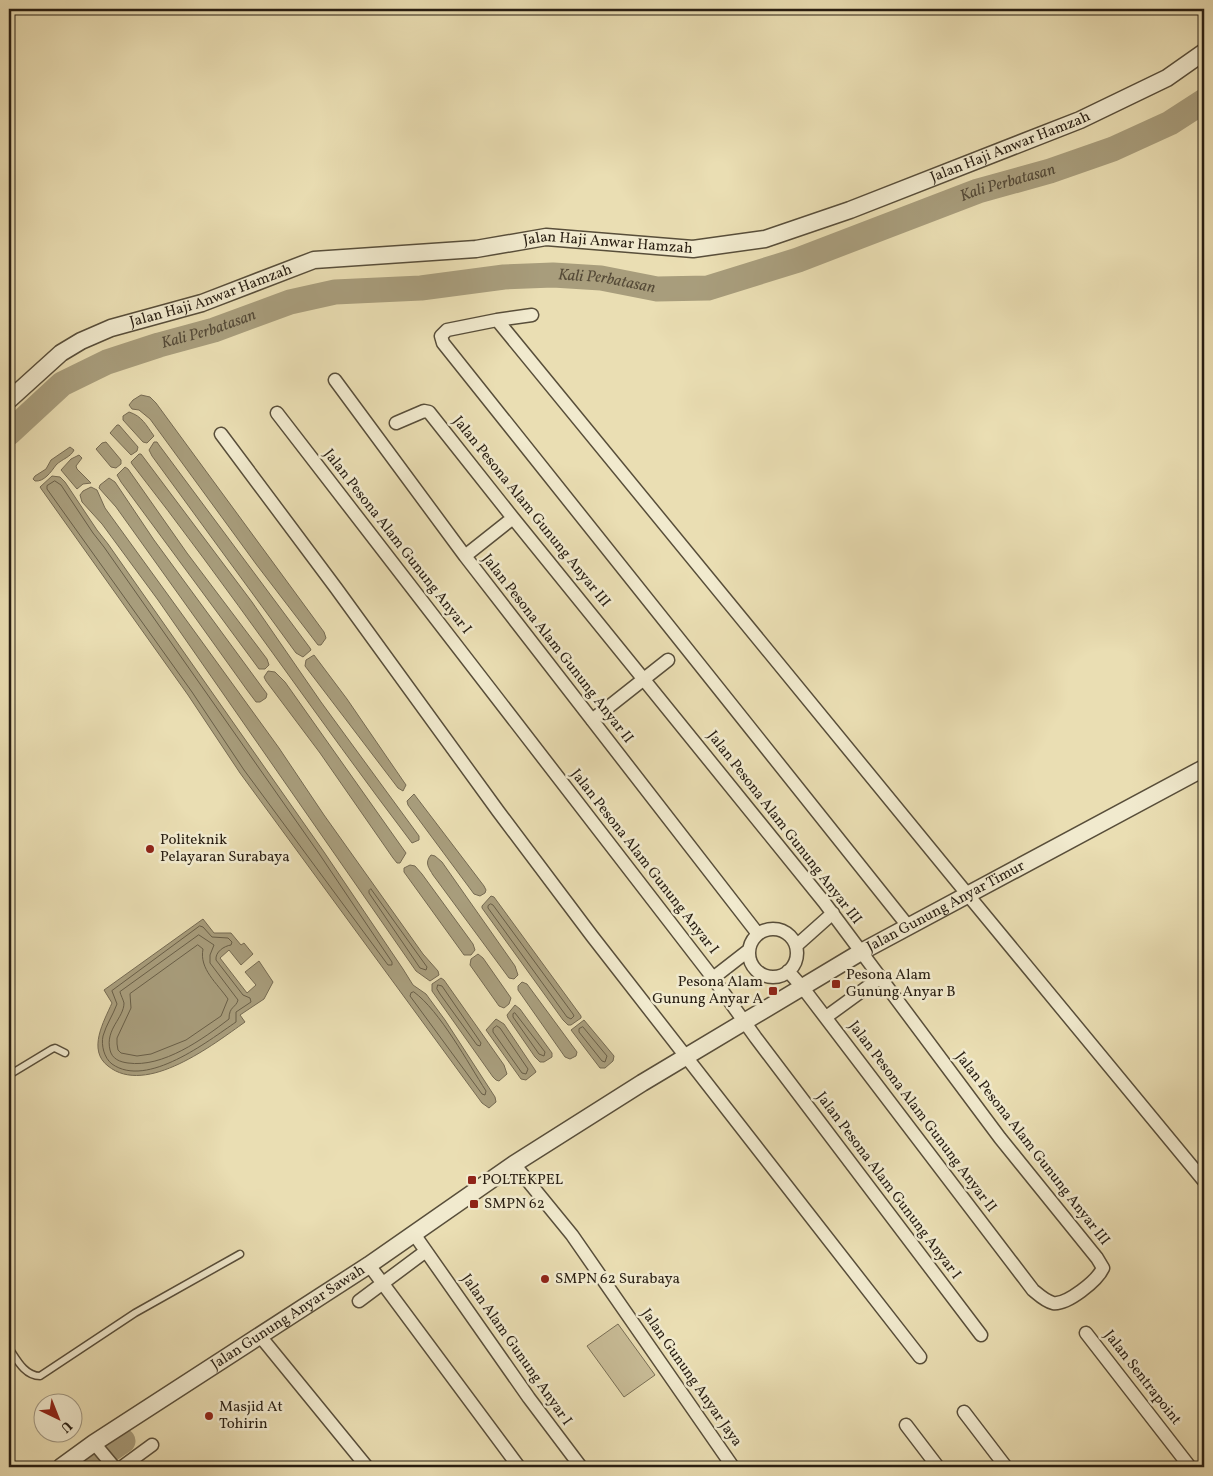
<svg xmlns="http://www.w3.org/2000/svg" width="1213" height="1476" font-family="Vollkorn,serif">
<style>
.green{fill:#c9bd98;stroke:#786e55}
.water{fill:#a89d7c;stroke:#756a52}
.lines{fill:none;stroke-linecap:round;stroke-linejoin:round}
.shore{stroke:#685e47;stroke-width:1}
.river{stroke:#a89d7c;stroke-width:25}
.service-casing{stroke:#584e3a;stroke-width:9}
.minor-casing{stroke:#584e3a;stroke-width:15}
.tertiary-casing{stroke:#584e3a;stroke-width:19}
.service{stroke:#f1eace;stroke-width:6}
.minor{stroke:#f1eace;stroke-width:12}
.tertiary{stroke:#f1eace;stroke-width:16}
.poi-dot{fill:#8f2418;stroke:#f1eace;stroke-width:2}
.labels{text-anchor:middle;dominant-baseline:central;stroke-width:5;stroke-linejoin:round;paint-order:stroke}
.street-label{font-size:15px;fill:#281e12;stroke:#f1eace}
.poi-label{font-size:15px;fill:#281e12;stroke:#f1eace;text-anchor:start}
.water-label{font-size:16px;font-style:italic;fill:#554a37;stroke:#f1eace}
</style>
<rect width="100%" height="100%" fill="#eadeb3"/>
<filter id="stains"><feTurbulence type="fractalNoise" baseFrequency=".004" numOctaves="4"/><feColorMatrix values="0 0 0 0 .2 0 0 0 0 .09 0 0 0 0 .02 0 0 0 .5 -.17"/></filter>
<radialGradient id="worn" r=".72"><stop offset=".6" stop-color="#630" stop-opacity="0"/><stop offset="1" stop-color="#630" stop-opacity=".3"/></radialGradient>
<path class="green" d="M618,1324L655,1375L624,1397L587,1346Z"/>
<path class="water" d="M141,395L150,397L156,403L324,632L326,638L321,645H318L256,564L150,419L139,410L132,409L129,405L133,400Z
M129,412C142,416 146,425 154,436L147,443L143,442L123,420V416Z
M117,425H119L138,447L137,451L131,455L110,433Z
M106,442L121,460V464L116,468L111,467L96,449L102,443Z
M154,442H157L159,445L310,648L311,650L303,657L296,653L152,456L149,450Z
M70,447L74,450C71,457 62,459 56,465C51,472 44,482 35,481L33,479L35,476L46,469L51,460Z
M139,454H141L252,602L321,702L419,836V840L412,843C317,718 229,588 132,464L131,462Z
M79,455L82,458L76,466L77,469L91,483L83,484L77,489L61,470L71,459Z
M125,467L128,469L187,553L267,659L269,665L265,669H259L121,482L117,475Z
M52,476L60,477L65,482L97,530L108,544L324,852L403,969L413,985L426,994L445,1020L495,1097L496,1102L489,1108L482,1103L240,773L188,695L42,490L40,487Z
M109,478L115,482L154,540L267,694L266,698L260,702H256L247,690L116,507L99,488L100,485Z
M91,487L97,490L105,508L279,748L324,815L423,954L438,971L439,975L430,981L416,971L158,600L102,524L82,502L80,495L83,491Z
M314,655L347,699L406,785L403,791L398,788L305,666L306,660Z
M268,671L275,672L285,682L406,853L400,863H397L393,858L320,753L266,681L264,677Z
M414,794L484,886L486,890L485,893L480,896L474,894L408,805L407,801Z
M431,855L435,856L442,862L515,966L518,975L514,979L509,978L433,875C429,868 424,863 431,855Z
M410,865L415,866L422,874L473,944L475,950L471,955H464L404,872V868Z
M491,896L494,897L581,1016V1018L571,1025H568L563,1020L482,908V906Z
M203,919L214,933H231L241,945L244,943L253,954L241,965L229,950L220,958L247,993L256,985L245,972L259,961L273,982L264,999L240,1015L245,1022C214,1044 146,1097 108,1066C87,1050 104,1021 112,1003L104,990Z
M478,954L483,958L511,998L509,1004L504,1008L499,1006L470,965L471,959Z
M441,978L444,980L504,1065L507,1074L499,1081L496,1080L493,1077L432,991V984Z
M522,982L527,984L577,1052L576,1056L570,1059L565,1057L518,990V986Z
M515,1005L520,1009L552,1053V1057L544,1062H540L535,1057L508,1018L507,1015Z
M496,1019L504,1024L535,1070L536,1072L526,1080L521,1079L486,1030Z
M584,1020L614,1056L613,1061L605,1068H600L571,1030Z"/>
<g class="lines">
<path class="shore" d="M55,481L61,485L93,533L104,547L320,855L392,962V965H388L244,770L192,692L47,489V486Z
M371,889L427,967L426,970L420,968L369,893V891Z
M491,904L493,905L573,1014L574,1016L571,1019L567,1017L488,908V906Z
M200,926L203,927L212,937L228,938L232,942L231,945C224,946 215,952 216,960L243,995L250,998L251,1002L236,1012V1022C208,1041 147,1089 112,1064C104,1058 101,1045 103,1036C106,1025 113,1015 117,1004L112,991Z
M199,935L214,945L210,955V963L238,1000C236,1008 229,1006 229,1019C203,1039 163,1068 128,1063C120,1062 112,1059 110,1050C105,1029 124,1018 124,1003C123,999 121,996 120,992Z
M198,945L203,949C199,969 217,983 228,999L221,1016L186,1040L151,1054L137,1056L121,1053L118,1050L117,1044V1038L131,1008L130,994Z
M438,985L442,986L481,1043L480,1046L477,1045L440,994L437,989Z
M414,992C440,1011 468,1063 486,1091L485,1095L482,1094L410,996L411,993Z
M515,1013L545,1052L544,1056L539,1054L513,1017V1014Z
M497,1026L500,1028L528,1069L526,1074L522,1073L493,1032V1029Z
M583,1027L607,1056L605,1062L602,1061L579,1032V1029Z"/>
<g class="river">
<path id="s1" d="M9,433L62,384L107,362L159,345L214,330L290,302L335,292L421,288L504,277L553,275L601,278L657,289L708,288L798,260L978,191L1050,171L1113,149L1170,123L1204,101"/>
<path d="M85,1467L123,1441"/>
</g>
<g class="service-casing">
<path id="service" d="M9,1075L52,1049L55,1048L65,1053
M9,1348C17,1360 25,1376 40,1376L135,1313L240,1254"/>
</g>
<g class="minor-casing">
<path id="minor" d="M497,320L532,315
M335,380L465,556L758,934
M277,413L713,978L756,1038L981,1335
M396,423L424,411L429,412L513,518L824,902L1000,1138L1097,1258L1103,1268C1097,1281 1067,1305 1053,1303C1045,1301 1039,1295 1033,1290L803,988L788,971
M221,434L336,588L498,811L592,936L920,1357
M465,556L513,518
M592,720L668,660
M908,926L443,343L441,336L447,330L497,320L968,895L1204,1181
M749 953a24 24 0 1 1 48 0a24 24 0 1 1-48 0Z
M796,946L833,913
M713,978L749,950
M826,1017L881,977
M514,1164L572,1235L733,1467
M414,1234L529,1398L581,1467
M369,1265L519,1467
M359,1301L426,1251
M1086,1333L1190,1467
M260,1336L367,1467
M964,1412L1006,1467
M906,1425L938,1467
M94,1443L114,1467
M122,1467L152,1445"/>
</g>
<g class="tertiary-casing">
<g id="tertiary">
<path id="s2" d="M9,400L61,353L81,341L111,328L202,303L314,260L476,249L546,237L693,249L765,239L850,210L1080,120L1167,78L1204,52"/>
<path id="s3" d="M61,1467L94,1443L369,1265L514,1164L642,1083L861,952L1204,768"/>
</g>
</g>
<use href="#service" class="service"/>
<use href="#minor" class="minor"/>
<use href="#tertiary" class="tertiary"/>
</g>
<g class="poi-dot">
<circle cx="150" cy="849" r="5"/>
<rect x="831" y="979" width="10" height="10" rx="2.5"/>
<rect x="768" y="986" width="10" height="10" rx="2.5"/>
<rect x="467" y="1175" width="10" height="10" rx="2.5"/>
<rect x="469" y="1199" width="10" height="10" rx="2.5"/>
<circle cx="545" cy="1279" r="5"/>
<circle cx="209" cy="1416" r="5"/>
</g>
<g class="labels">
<g class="street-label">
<text stroke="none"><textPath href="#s2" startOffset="1056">Jalan Haji Anwar Hamzah</textPath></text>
<text stroke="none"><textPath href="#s2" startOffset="636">Jalan Haji Anwar Hamzah</textPath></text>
<text stroke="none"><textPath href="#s2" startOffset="231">Jalan Haji Anwar Hamzah</textPath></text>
<text transform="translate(531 512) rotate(51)">Jalan Pesona Alam Gunung Anyar III</text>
<text transform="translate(397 542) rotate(52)">Jalan Pesona Alam Gunung Anyar I</text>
<text transform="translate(557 649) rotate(52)">Jalan Pesona Alam Gunung Anyar II</text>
<text transform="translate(784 828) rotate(52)">Jalan Pesona Alam Gunung Anyar III</text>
<text transform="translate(644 862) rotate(52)">Jalan Pesona Alam Gunung Anyar I</text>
<text stroke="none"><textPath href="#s3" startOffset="1048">Jalan Gunung Anyar Timur</textPath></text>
<text transform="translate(922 1117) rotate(53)">Jalan Pesona Alam Gunung Anyar II</text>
<text transform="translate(1032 1149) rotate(52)">Jalan Pesona Alam Gunung Anyar III</text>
<text transform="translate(888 1186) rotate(53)">Jalan Pesona Alam Gunung Anyar I</text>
<text stroke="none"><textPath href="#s3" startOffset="272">Jalan Gunung Anyar Sawah</textPath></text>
<text transform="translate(516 1350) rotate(55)">Jalan Alam Gunung Anyar I</text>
<text transform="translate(691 1378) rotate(55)">Jalan Gunung Anyar Jaya</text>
<text transform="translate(1142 1378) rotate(52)">Jalan Sentrapoint</text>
</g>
<g class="poi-label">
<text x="160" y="840">Politeknik<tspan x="160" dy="17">Pelayaran Surabaya</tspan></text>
<text x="846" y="975">Pesona Alam<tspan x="846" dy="17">Gunung Anyar B</tspan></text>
<text x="763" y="982" text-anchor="end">Pesona Alam<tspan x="763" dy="17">Gunung Anyar A</tspan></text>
<text x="482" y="1180">POLTEKPEL</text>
<text x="484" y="1204">SMPN 62</text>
<text x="555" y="1279">SMPN 62 Surabaya</text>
<text x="219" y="1407">Masjid At<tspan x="219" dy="17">Tohirin</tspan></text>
</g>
<g class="water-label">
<text stroke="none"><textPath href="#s1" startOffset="1054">Kali Perbatasan</textPath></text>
<text stroke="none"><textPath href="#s1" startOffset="634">Kali Perbatasan</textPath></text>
<text stroke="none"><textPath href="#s1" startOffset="229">Kali Perbatasan</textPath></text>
</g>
</g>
<rect width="1213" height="1476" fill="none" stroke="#eadeb3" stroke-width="30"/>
<rect x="10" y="10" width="1193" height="1456" fill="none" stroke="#281e12" stroke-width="2.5"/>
<rect x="15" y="15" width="1183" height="1446" fill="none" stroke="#281e12"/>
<g transform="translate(58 1418) rotate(137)"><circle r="24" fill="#f1eace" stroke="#a19883"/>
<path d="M0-4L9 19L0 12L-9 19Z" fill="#8f2418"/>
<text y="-8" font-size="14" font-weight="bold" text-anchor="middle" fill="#281e12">U</text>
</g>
<rect width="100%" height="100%" filter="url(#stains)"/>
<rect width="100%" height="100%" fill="url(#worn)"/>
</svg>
